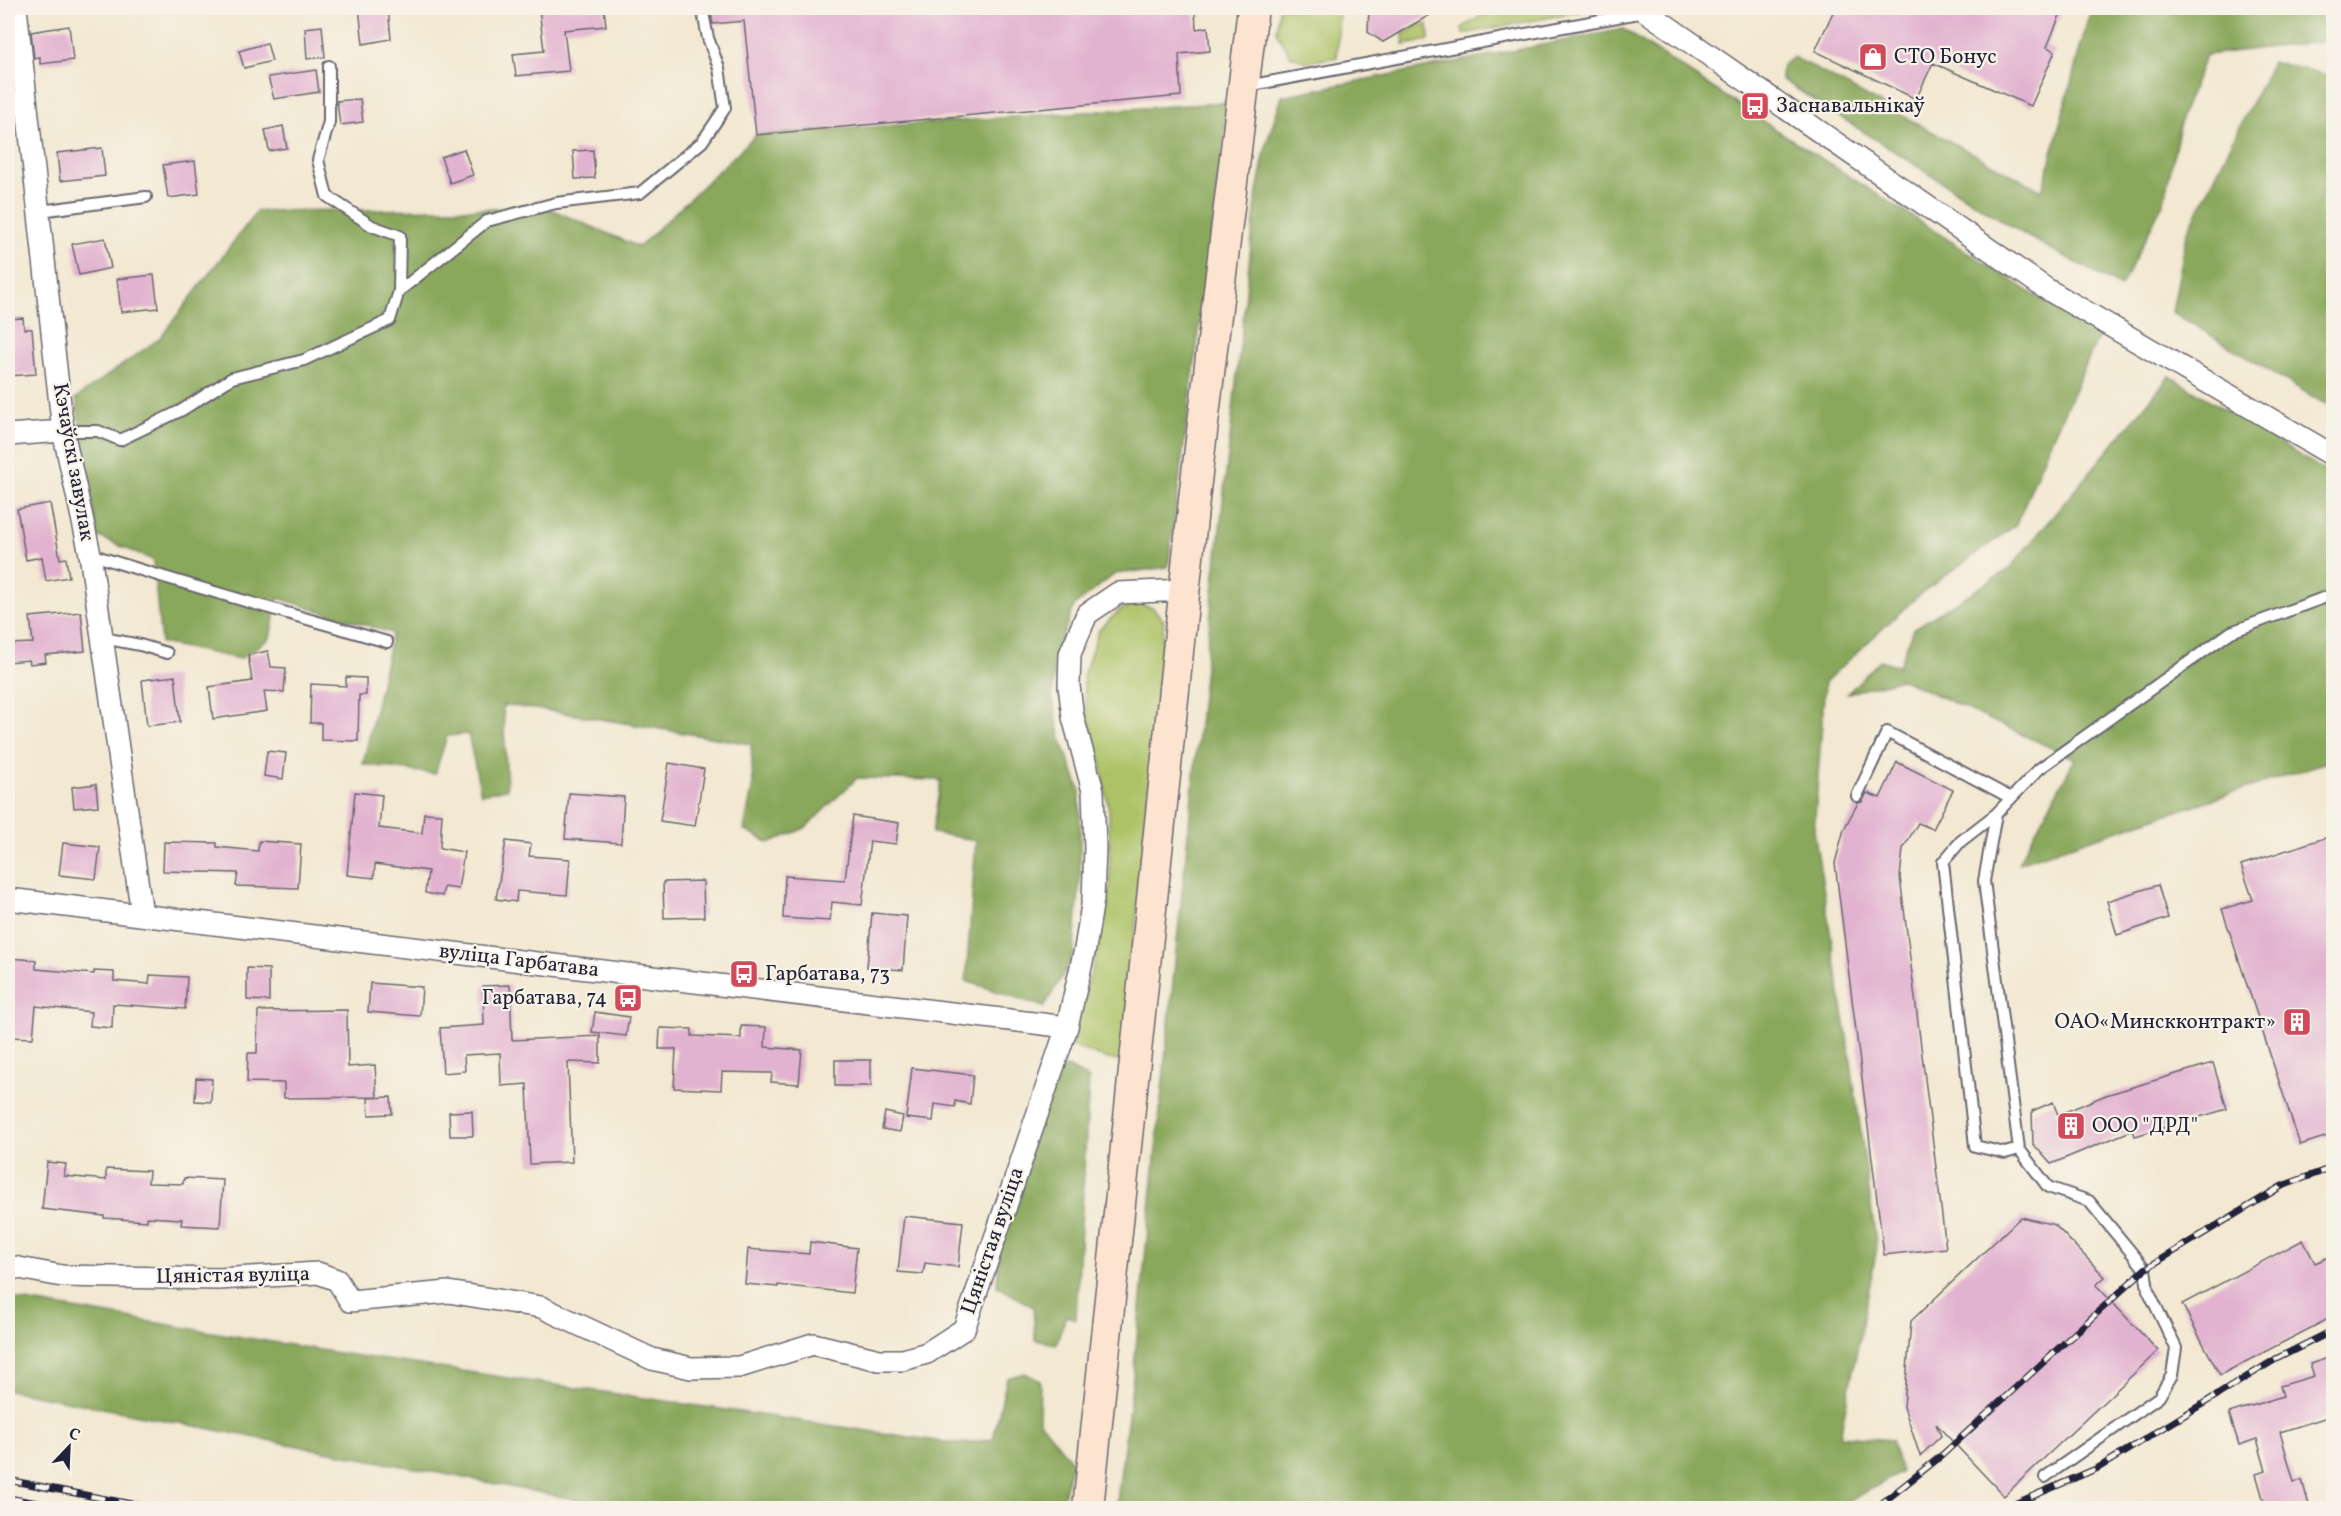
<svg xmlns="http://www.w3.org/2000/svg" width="2341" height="1516" font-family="Vollkorn,serif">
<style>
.green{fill:#adc266;stroke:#687250;stroke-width:1.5}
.forest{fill:#8aa85b;stroke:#56654b;stroke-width:1.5}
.building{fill:#e2b3d0}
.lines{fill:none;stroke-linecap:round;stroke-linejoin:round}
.lane-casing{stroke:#6b6770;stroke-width:14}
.street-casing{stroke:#6b6770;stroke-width:24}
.secondary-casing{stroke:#6b6770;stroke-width:33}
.lane{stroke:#fff;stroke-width:10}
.street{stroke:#fff;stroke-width:21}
.secondary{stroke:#fde4d1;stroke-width:30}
.rail-casing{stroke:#22223b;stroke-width:7}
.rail{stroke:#f7f3e8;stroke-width:4.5;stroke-dasharray:14;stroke-linecap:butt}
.labels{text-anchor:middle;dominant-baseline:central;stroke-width:4.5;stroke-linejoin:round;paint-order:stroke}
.poi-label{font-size:21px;fill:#22223b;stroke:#f7f3e8;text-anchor:start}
.street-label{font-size:21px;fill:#22223b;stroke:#f7f3e8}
</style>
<rect width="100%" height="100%" fill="#f7f3e8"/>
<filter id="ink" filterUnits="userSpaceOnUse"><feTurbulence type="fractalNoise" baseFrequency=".0167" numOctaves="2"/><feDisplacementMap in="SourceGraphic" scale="12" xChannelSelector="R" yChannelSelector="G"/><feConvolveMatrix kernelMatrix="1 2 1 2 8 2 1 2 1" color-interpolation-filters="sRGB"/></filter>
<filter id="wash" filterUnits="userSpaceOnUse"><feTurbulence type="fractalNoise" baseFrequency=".008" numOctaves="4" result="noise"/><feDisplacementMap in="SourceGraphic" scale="24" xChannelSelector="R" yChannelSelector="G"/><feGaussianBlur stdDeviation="1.35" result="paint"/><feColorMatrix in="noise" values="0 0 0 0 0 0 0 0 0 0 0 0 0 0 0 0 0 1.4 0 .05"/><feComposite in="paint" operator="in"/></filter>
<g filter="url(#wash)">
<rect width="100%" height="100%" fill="#f3e8d1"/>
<path class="green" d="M1279,8H1339L1337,57L1307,62L1291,56L1276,32Z
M1498,8H1598L1463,34L1462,28L1489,11L1497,12Z
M1428,24L1429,40L1404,45L1403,34L1420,25Z
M1138,604L1153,608L1164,621L1123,1062L1104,1058L1070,1045L1093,966L1110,886L1109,811L1100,759L1087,714L1083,676L1099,630L1120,610Z"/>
<path class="forest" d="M2091,8H2333V40L2206,55L2182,115L2164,201L2121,287L2025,235L1781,79L1782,65L1794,57L2042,191Z
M1623,29L1772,127L2099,336L2050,443L2016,525L1920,594L1825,682L1814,830L1849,1049L1877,1248L1840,1436L1891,1440L1902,1472L1837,1508H1116L1133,1377L1206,656L1257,191L1267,142L1282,96Z
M2272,62L2333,76V409L2172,312L2187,233Z
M1229,102L1168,567L1115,574L1074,606L1056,653L1052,696L1060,736L1080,791V880L1073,957L1044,1007L966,981L976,840L932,833L941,780L857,778L805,828L769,843L744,830L753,784L751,744L558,712L503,705L507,789L481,794L468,734L447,736L435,774L363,764L392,633L278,598L270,638L240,659L161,643L153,560L97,536L76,398L160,338L257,211L548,208L639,247L756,135Z
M2170,376L2333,476V760L2018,863L2075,759L1902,679L1848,693L1880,660L1899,666L1913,629L2008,570Z
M1068,1067L1089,1079L1076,1319L1066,1316L1056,1344L1035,1340L1033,1307L997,1286L1000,1240L1055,1071Z
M8,1298L332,1352L957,1444L993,1439L1007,1378L1025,1373L1040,1381L1039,1420L1072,1462L1060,1508H620L8,1390Z"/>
<g id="blocks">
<path class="building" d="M359,8H388L391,39L363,44Z
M539,8H604L606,26L564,30L569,71L516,76L513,54L544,51Z
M710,8H1195L1196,29L1208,27L1210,51L1179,54L1181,96L756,135L744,21L713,24Z
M1369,8H1442L1383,42L1368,32Z
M1835,8H2063L2047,47L2055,51L2031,106L1933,63L1916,99L1815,51Z
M69,26L73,60L40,64V57L34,58L31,32Z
M322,26L325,57L307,59L305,28Z
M267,43L272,61L244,68L239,51Z
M316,70L319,92L274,99L268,77Z
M360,99L363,122L340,125L337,101Z
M283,126L287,148L269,151L265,130Z
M102,148L105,176L60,181L57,153Z
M464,149L473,175L450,183L441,157Z
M593,150L595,178L575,179L573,151Z
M195,161L199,194L168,198L163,165Z
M105,238L111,268L79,275L72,244Z
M154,275L158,308L121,312L117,279Z
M23,318L24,329H32L36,374L8,376V319Z
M50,503L60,559L66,558L69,577L46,581L42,557L26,560L17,509Z
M81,612L85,651L45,655L46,662L30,664L29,660L8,662V644L33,643L30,617Z
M268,651L271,667L286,668L284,692L264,691L267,711L213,719L209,687L252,681L248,655Z
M175,676L180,722L147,726L142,680Z
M346,677L366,678V695H359L358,741L321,740V723H310L311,684L346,686Z
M267,751L286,753L283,779L264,776Z
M1897,762L1953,790L1933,829L1918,823L1903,849L1900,877L1946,1248L1884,1255L1835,863L1844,829L1858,803L1862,802L1867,793L1880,798Z
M669,763L704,769L695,826L660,821Z
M96,784L98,806L74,808L72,787Z
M355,792L382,795L379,828L422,833L424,813L442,814L440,848L464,852L458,889L444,887L442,896L425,893L428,871L375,864L374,878L347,875Z
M569,793L624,797L621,843L565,839Z
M853,816L899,823L896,844L870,841L862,905L832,902L830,921L783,918L785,876L845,880Z
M2334,835V1134L2300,1145L2222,909L2253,900L2241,865Z
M259,841L301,844L298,888L236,886L238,873L163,871L164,842L217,843V847L258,851Z
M506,841L531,844L529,856L570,859L567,895L517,891L516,902L496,899Z
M63,843L100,847L96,879L59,875Z
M703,881L704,917L664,918L663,882Z
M2158,885L2168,918L2117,935L2107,901Z
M872,913L907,916L903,970L867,967Z
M8,958L36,960V969L94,974V971L114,972V981L149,984L150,975L187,977L185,1009L113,1004L112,1028L90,1026L91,1012L36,1006L33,1038L9,1037Z
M247,968L269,969V1001L247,1000Z
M370,983L422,987L420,1016L368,1012Z
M510,985L512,1040L600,1036V1063L568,1062L572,1162L530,1164L527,1084L501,1086L500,1053L464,1055L465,1071L443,1073L440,1028L484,1025L483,986Z
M347,1010L348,1067L375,1065L377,1097L284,1098V1083L247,1082L248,1053H257L258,1011Z
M595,1012L629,1017L626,1036L592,1032Z
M741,1026L766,1027L765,1047L802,1050L799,1084L771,1082L772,1073L722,1072L721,1090L674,1088L676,1049H659L660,1028L692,1029V1036L741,1038Z
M835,1060H871V1086H835Z
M2213,1063L2227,1109L2135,1136L2133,1130L2051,1164L2033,1144L2032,1111L2053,1102L2058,1115L2106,1095Z
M912,1068L973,1075L970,1104L955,1101V1107L935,1104L933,1121L906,1118Z
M196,1078L212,1079L211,1102L195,1101Z
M391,1097L392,1114L369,1115L368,1098Z
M472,1111L473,1136H450L449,1112Z
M885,1112L903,1116L900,1132L882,1129Z
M47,1162L66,1164L64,1176L106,1180V1169L149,1171L148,1183L183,1184L184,1178L223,1180L220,1227L181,1225L182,1219L147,1217V1221L104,1218V1216L42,1209Z
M904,1216L963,1222L958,1267L925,1263L923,1274L898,1272Z
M2021,1217L2055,1225L2105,1277L2096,1285L2158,1351L2004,1496L1936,1424L1941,1436L1920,1456L1904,1407L1911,1321Z
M2303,1240L2315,1263L2334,1255V1316L2220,1375L2182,1304Z
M810,1242L857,1248L852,1293L778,1285V1287L745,1284L748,1249L809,1254Z
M2334,1356V1415L2280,1432L2294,1482L2302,1480L2310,1509H2266L2256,1474L2266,1471L2257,1439L2239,1445L2229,1413L2283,1396L2280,1386L2314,1376L2310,1364Z"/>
</g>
</g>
<g filter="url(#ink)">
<use href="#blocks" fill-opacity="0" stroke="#6b6770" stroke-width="1.5"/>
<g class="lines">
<g class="lane-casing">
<path id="lane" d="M329,66V122L318,160L327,196L372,226L400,236L399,291
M1247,86L1644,12
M40,211L146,197
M63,431H98L120,440L182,410L232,378L304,360L390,320L399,291L487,221L556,203L640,193L702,142L725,108L719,68L708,38L702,8
M90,554C189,586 288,613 387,642
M103,638L140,645L167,653
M1857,796L1887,732L2011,798
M1996,814L1961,841L1943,862L1975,1146L2005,1153L2019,1149
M2045,1477L2159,1397L2172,1375L2176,1348L2148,1290L2145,1269L2089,1201L2048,1187L2019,1149L1984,881L1996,814L2039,769L2231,632L2334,594"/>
</g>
<g class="street-casing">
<path id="street" d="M16,8L63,431L90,554L142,914
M1641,8L2045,288L2334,456
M8,435L63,431
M8,899L1067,1027
M8,1266L62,1276L219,1279L318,1273L337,1280L350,1301L448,1292L541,1307L652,1359L691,1368L739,1367L813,1344L879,1360H903L927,1353L964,1329L1067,1027L1085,949L1093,899L1095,848L1093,791L1073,717L1069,686L1070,654L1087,614L1118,593L1185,590"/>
</g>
<g class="secondary-casing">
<path id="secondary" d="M1088,1508L1195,490L1253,8"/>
</g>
<use href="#lane" class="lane"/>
<use href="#street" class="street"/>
<use href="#secondary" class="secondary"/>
<g class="rail-casing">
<path id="rail" d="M8,1480L152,1508
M8,1498L67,1508
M1876,1508L1940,1457L2145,1269L2282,1186L2334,1167
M2005,1508L2098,1468L2276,1359L2334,1330"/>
</g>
<use href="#rail" class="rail"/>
</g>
</g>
<defs>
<g id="shop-square" transform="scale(1.5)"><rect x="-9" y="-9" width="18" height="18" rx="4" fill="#d1495b" stroke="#f7f3e8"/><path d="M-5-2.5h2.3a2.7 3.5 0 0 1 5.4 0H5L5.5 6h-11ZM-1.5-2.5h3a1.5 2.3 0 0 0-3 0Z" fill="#fff"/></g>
<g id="bus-square" transform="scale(1.5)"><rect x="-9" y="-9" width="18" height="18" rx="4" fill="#d1495b" stroke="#f7f3e8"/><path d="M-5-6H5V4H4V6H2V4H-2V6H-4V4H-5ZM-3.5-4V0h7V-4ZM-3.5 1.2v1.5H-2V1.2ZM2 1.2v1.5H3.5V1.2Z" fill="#fff"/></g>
<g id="building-square" transform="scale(1.5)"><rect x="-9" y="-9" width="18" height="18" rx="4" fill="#d1495b" stroke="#f7f3e8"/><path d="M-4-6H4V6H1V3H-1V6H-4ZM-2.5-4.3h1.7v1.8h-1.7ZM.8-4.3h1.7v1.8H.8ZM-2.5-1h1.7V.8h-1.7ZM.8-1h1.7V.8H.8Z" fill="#fff"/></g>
</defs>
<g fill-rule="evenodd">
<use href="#shop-square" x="1873" y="57"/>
<use href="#bus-square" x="1755" y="106"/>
<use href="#bus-square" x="744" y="974"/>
<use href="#bus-square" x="628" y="998"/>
<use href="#building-square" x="2297" y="1022"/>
<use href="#building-square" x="2071" y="1126"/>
</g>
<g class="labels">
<g class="poi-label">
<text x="1894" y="57">СТО Бонус</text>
<text x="1776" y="106">Заснавальнікаў</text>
<text x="765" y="974">Гарбатава, 73</text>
<text x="607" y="998" text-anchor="end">Гарбатава, 74</text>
<text x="2276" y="1022" text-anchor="end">ОАО«Минскконтракт»</text>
<text x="2092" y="1126">ООО "ДРД"</text>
</g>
<g class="street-label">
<text transform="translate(73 462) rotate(80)">Кэчаўскі завулак</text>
<text transform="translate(519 961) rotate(7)">вуліца Гарбатава</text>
<text transform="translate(993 1241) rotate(-71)">Цяністая вуліца</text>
<text transform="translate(233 1276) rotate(-1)">Цяністая вуліца</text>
</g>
</g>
<rect width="2341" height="1516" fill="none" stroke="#f7f3e8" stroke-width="30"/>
<g transform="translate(69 1447) rotate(23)" stroke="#f7f3e8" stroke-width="4.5" paint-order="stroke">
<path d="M0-4.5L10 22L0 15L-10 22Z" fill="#22223b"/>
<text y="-9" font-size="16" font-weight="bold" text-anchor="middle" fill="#22223b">С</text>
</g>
</svg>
